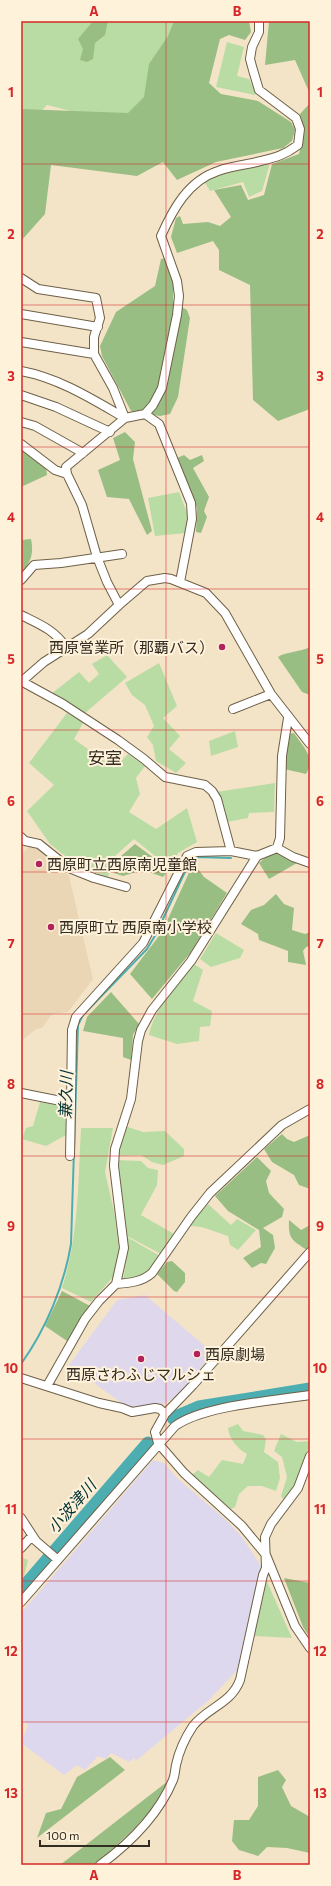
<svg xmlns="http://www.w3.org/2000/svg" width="331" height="1886" font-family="Commissioner,'Noto Sans JP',sans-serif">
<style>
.commercial{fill:#dfd8ed}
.industrial{fill:#ded8ee}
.built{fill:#ead6b4}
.green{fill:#b9dca5}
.forest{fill:#99be83}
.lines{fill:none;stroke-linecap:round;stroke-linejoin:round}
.stream{stroke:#4caeb0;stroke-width:2}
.river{stroke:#4caeb0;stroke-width:13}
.minor-casing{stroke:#6e6047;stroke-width:10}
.minor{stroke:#fff;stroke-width:8}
.grid{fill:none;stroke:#d62828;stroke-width:1;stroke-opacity:0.55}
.poi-dot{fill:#b1235c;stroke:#fff2db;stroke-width:1.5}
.labels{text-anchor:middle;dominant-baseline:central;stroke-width:4;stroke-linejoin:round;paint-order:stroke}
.poi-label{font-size:15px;fill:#322b21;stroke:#fff2db;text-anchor:start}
.water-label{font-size:16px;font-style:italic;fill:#033435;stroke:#fff2db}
.quarter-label{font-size:17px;fill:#322b21;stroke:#fff2db}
.neatline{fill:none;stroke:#d62828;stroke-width:1.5}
.grid-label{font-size:13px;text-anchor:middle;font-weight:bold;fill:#d62828}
</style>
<rect width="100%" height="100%" fill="#f4e4c7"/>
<path class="commercial" d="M145,1295L213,1353L179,1395L141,1417L69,1365L117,1300Z"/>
<path class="industrial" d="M153,1460L164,1463L176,1477L227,1521L242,1537L261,1566L256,1595L239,1668L209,1700L136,1761L134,1758L129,1762L111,1753L106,1759L98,1756L85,1770L77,1765L64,1775L21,1743L28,1725L21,1719V1613Z"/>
<path class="built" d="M31,844L38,848L69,876L93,979L68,1012L52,1014L42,1028L36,1029L21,1041V855Z"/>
<path class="green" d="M21,21H179L141,116L110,121L47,105L21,132Z
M227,42L244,47L237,76L249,79L256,92L255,95L216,87Z
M269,161V167L262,191L249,197L243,182L210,191L204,181L222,174Z
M179,492L188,515L186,533L155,536L148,498Z
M107,655L127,677L84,714L68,703L51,694L79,672L89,683L99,674L92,664Z
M159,663L177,706L163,718L180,736L169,749L186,763L176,773L156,761L153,745L147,737L154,726L145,705L132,695L125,683Z
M67,713L83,723L74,739L114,768L128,754L145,766L136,778L140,794L129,812L156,829L187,808L197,842L178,853L170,868L134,839L115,856L108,877L79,867L50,844L27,811L54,785L29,763Z
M235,731L238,747L211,756L209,741Z
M275,783L274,812L249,813L248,818L227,822L221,799L216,792Z
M216,933L244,950L240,958L211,967L200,959Z
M194,964L203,970L193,1001L212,1011L210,1026L200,1027L199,1041L177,1044L149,1035C154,1008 177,985 194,964Z
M40,1102L65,1107L66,1135L46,1146L22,1139L26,1128L33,1126Z
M125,1126L143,1132L165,1131L184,1149V1156L163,1165L152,1162L141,1155L117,1156Z
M81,1128H113L105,1172L114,1211L119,1249L113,1277L91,1302L62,1288C79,1236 78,1182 81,1128Z
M117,1160L141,1161L148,1168L158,1170L157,1185L141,1215L174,1234L161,1254L127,1236L116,1166Z
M208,1204L231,1225L237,1219L256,1230L238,1250L230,1245L228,1236C212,1231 205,1226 188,1226Z
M127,1237L160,1256C148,1273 143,1278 123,1281L128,1249Z
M238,1424L243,1431L263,1435L266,1439L264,1452L278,1462L280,1478L276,1491L262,1486H248L239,1494L235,1507L231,1509L192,1475L198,1470L209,1477L222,1460L243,1464L247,1454C238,1449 229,1439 228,1428Z
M281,1434L297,1442L310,1441V1448L294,1488L283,1499L281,1496L287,1477L282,1457L274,1451Z
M21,1557L28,1560L24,1577L21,1581Z
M265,1577L292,1638L254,1636Z"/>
<path class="forest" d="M93,21H108L105,35L95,43L93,59L87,62L80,60L83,49L78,39Z
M174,21H249L251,32L245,40L229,35L220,39L209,83L221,94L258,101L291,122L295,130L292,141L283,148L216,162L177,180L163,162L137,176L51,165L45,214L21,241V109L128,113L144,97L149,64L168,36Z
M269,21H310V94L295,60L265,65Z
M310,103V409L278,421L253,400L250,285L219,270V250L213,241L177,253L171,237L176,218L180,216L183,224L208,222L220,226L231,217L214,190L241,185L248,200L264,195L272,164L299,154L305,130L300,114Z
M165,258L173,280V302L187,310L190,318L178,397L170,414L160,416L131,411L102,356L100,346L116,312L155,286L161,259Z
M125,432L135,442L133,459L152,531L147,535L129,499L107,497L98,470L120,460L113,438Z
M21,448L46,467L47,475L21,487Z
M184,455L190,460L202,455L204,461L193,468L209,497L204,511L207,517L201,533L196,532L197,508L177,458Z
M31,539C34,554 31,562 21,573V540Z
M310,647V695L302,692L278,657C285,652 300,652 310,647Z
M294,733C303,747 316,757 306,774L284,769L289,734Z
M135,844L169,869L163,877L143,870L123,876L114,873L121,856Z
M275,853L281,854L297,863L269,879L259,863L267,856Z
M195,865L204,877L227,893L191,952L152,999L130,974L162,932L192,866Z
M276,894L284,904L294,908L292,930L305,934L310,932V946L306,947L303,951L306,965L288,962V951L259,940L258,934L241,924L251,910L264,905Z
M111,992L139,1024L133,1035L131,1060L123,1057V1038L83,1031L87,1017Z
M282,1134L287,1139L294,1142L310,1135V1189L299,1185L294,1175L272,1162L264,1149Z
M257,1157L271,1171L266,1181L269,1193L284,1209L282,1217L263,1228L273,1235L275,1248L266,1264L261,1263L252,1268L243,1258L261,1247L259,1230L228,1211L215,1196Z
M289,1220L301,1230L310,1225V1247L307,1250C292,1240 288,1239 289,1220Z
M172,1261L185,1273V1282L177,1292L174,1291L157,1274L167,1262Z
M62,1291L92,1307L78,1324L67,1341L45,1326Z
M284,1578L310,1583V1638L303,1627Z
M110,1757L125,1770L37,1838L46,1813L61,1809L77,1777Z
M278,1770L286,1780L282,1787L291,1806L310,1817V1853L287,1848L267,1847L258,1856L239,1850L232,1841L234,1820H249L258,1806V1777Z
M168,1781L152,1809L135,1828L95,1865H60Z"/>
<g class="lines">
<path class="stream" d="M21,1364C46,1329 64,1286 71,1244L78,1025L83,1015L147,949L156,934L190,861L197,857L231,858"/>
<path class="river" d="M173,1418L199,1407L310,1389
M21,1590L148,1443"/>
<g class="minor-casing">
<path id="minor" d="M21,278L38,289L96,298L100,318L94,337V354L113,388L125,418
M21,314L98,327
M21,342L94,354
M21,371C59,378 92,399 125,418
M21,395L56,407L110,432
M145,414L159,424L191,503L192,519L180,582
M21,422L35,426L83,453
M21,444L55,470L67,474
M21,580L34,565L61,563L122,554
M119,605L107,582L97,557L82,505L67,474L66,467L125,418L145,414L153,405L162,388L177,315L179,296L177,281L161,236C173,209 188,181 218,171C229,167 242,165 253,163C272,158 282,157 298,145L300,129L296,118L259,90L253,70L250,59L252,47L259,32V21
M21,615C41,625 53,629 67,648
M21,681L63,704L118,740L144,759L165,777L205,785L212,791L217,799L231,851
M21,682L44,662L88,634L119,605L147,581L165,578L171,579L206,593L225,613L271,694L310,744
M233,709L271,694
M21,837L25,841L39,844L69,868L94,878L126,887
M277,848L280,838L282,756L288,718
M21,1093L71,1103L72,1030L76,1017L143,943L187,856L196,852L231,851L257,856L277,848L293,857L310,863
M70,1156L71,1103
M310,1252L193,1385L165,1414L155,1432L158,1443L184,1473L242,1526L266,1555L295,1626L310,1648
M116,1284C129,1283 142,1282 152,1273L191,1217L210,1193L282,1125L310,1109
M21,1378L99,1403L122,1408L132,1412L155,1408L160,1409L165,1414
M47,1386L85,1319L99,1301L116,1284L124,1248L114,1166L115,1149L131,1099L138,1041L141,1030L152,1010L191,961L257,856
M21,1518L36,1541L58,1560
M21,1548L32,1536
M21,1602L175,1426C205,1405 273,1401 310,1395
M100,1865C130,1843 158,1816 173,1780C175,1775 175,1770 176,1765C179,1751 185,1738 193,1726C208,1707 231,1704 240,1680L263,1575L266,1568L265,1537L271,1524L298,1488L310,1456"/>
</g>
<use href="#minor" class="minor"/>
</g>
<path class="grid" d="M166,21V1865M21,164H310M21,305H310M21,447H310M21,589H310M21,730H310M21,872H310M21,1014H310M21,1156H310M21,1297H310M21,1439H310M21,1581H310M21,1722H310"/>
<g class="poi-dot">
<circle cx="222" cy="647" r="4"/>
<circle cx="39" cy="864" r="4"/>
<circle cx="51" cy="927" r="4"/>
<circle cx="197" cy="1354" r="4"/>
<circle cx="141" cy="1359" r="4"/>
</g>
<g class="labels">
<g class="poi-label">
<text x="214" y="647" text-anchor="end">西原営業所（那覇バス）</text>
<text x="47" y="864">西原町立西原南児童館</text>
<text x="59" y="927">西原町立 西原南小学校</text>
<text x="205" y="1354">西原劇場</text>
<text x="141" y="1374" text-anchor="middle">西原さわふじマルシェ</text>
</g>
<g class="water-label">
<text transform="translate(65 1095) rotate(-88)">兼久川</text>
<text transform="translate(71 1506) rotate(-49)">小波津川</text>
</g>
<g class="quarter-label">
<text x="105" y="757">安室</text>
</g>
</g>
<rect width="331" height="1886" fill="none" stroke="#fff2db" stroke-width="44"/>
<path d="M40 1840v6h109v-6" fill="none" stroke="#322b21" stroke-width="2"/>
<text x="46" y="1840" font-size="12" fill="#322b21" stroke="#fff2db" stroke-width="3" paint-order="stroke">100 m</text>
<rect x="22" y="22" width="287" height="1842" class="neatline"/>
<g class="grid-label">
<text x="94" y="16">A</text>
<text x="237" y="16">B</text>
<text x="11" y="97">1</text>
<text x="320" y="97">1</text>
<text x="11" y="239">2</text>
<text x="320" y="239">2</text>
<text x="11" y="381">3</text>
<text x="320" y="381">3</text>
<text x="11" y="522">4</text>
<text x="320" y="522">4</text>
<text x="11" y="664">5</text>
<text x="320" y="664">5</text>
<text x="11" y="806">6</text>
<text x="320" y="806">6</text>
<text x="11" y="948">7</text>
<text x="320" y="948">7</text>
<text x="11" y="1089">8</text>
<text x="320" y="1089">8</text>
<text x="11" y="1231">9</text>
<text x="320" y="1231">9</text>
<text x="11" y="1373">10</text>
<text x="320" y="1373">10</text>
<text x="11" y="1514">11</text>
<text x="320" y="1514">11</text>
<text x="11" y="1656">12</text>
<text x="320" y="1656">12</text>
<text x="11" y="1798">13</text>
<text x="320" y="1798">13</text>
<text x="94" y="1880">A</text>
<text x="237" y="1880">B</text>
</g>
</svg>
